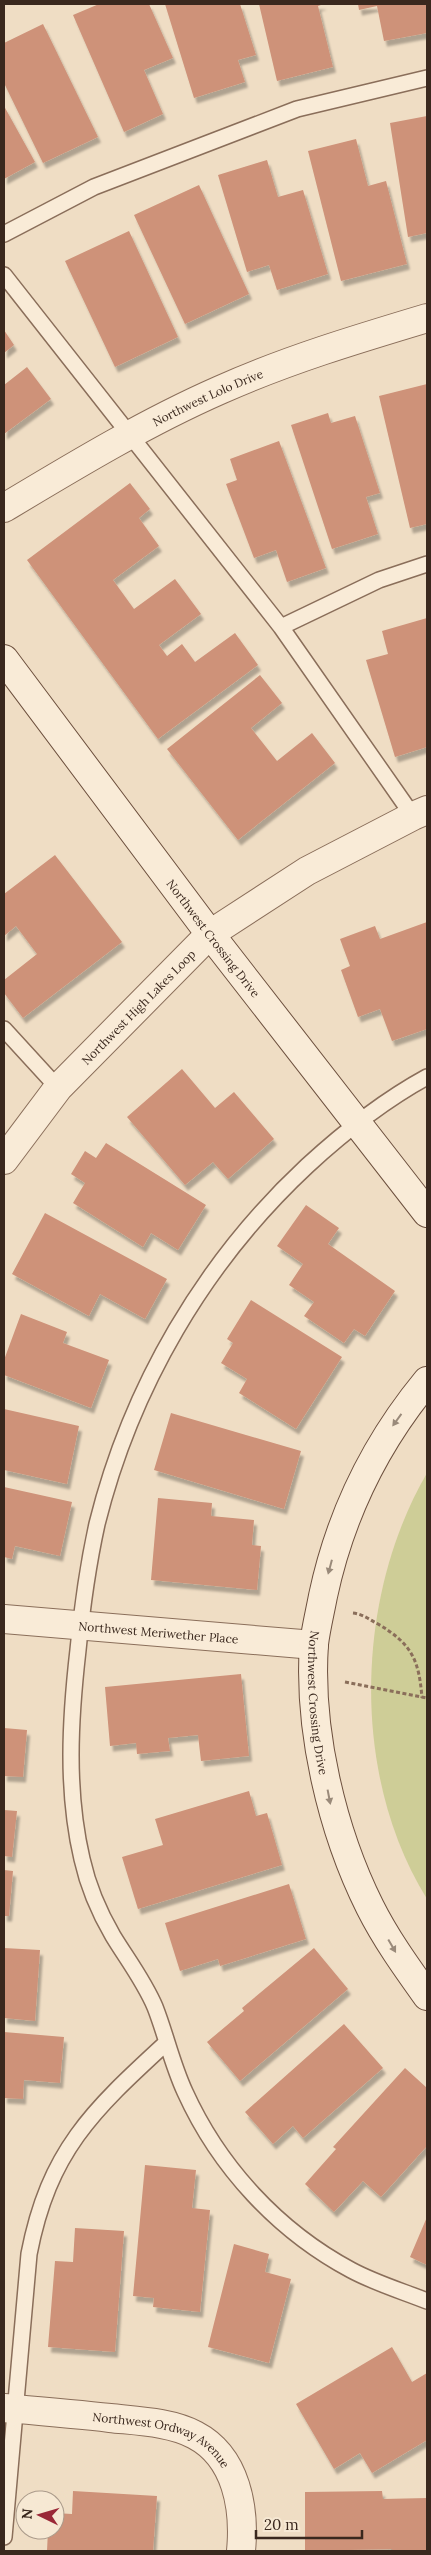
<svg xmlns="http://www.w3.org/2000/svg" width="431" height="2555" font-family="Lora,serif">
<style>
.green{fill:#cecd97}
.building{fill:#ce9279;filter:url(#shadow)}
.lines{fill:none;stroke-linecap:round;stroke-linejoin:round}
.lane-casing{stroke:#8a6e5a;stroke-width:18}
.street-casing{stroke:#8a6e5a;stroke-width:30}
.secondary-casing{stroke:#6c4f3d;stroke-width:30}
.path{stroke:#8a6e5a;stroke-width:3;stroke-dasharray:4 2.5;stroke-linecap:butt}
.lane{stroke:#f9ebd7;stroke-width:15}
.street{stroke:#f9ebd7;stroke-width:28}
.secondary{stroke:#f9ebd7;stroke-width:28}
.oneway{fill:#9a8a7a}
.labels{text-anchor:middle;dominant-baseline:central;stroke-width:4.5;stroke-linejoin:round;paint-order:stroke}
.street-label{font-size:12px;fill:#3a281e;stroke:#f6e8d3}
</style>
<defs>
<filter id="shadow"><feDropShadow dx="3" dy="5.5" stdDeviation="1" flood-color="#0004"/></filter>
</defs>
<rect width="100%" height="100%" fill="#efddc4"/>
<path class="green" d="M427,1473V1899C350,1775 355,1597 427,1473Z"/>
<path class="building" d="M99,4H149L173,58L144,70L163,114L124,132L73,15Z
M165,4H240L256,55L238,60L245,82L194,98Z
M259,4H324L318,6L333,67L277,81Z
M358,4H426L427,33L384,41L377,6L359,10Z
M43,24L98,137L43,163L4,83V43Z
M4,106L35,162L4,179Z
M427,116V233L408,237L390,123Z
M356,139L368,186L386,181L407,264L341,281L308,151Z
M267,160L278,197L303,190L328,274L277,290L269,265L247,272L218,175Z
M199,185L249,294L185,324L134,215Z
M129,231L178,337L115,367L65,261Z
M4,330L14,345L4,353Z
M27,367L51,399L4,434V385Z
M427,384V524L410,528L379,396Z
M328,413L331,423L355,416L380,493L366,497L378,534L332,549L291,425Z
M279,441L326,568L287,582L276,550L254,558L226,484L237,480L230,459Z
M130,483L150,509L139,518L159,546L113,580L134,609L175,579L201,614L159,645L167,656L182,644L195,662L235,633L258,665L158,739L27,560Z
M427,618V747L395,757L366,660L388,654L382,631Z
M260,675L282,703L251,728L277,761L312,733L335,763L238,840L167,749Z
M55,855L122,942L23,1018L4,993V980L37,954L16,926L4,936V894Z
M427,922V1029L392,1041L380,1009L358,1017L341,970L350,966L340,939L375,926L380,939Z
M182,1069L215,1108L234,1092L274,1139L228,1179L213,1162L185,1185L127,1117Z
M106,1143L206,1205L178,1250L151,1233L143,1247L73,1203L85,1183L71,1174L85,1151L96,1158Z
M306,1205L339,1228L328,1244L395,1291L365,1336L354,1329L344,1343L304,1316L314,1302L289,1285L303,1264L277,1246Z
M45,1213L167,1279L145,1319L100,1294L89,1316L12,1274Z
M251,1300L342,1357L296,1429L239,1393L247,1379L221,1363L233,1343L227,1339Z
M21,1314L67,1332L63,1343L109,1360L91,1408L4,1375V1360Z
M4,1409L79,1426L67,1484L4,1470Z
M171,1413L301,1451L284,1509L154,1470Z
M4,1487L72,1502L60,1556L15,1546L12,1559L4,1557Z
M158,1498L212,1503L211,1516L254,1520L252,1545L261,1546L257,1590L151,1580Z
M241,1674L249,1756L201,1761L198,1735L168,1738L170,1751L137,1754L136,1743L110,1746L105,1687Z
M4,1728L27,1730L23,1777L4,1776Z
M249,1791L256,1816L267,1813L282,1865L138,1909L122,1857L163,1845L155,1819Z
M4,1810L17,1811L12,1857L4,1856Z
M4,1870L13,1871L9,1916H4Z
M289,1884L306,1939L220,1966L218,1959L180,1971L165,1923Z
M4,1948L40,1950L35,2021L4,2018Z
M314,1948L348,1989L240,2081L207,2042L244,2011L242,2008Z
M344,2024L383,2068L303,2138L293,2126L273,2144L245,2112Z
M4,2032L64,2037L60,2083L24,2080L23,2099L4,2098Z
M405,2068L427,2088V2146L381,2197L363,2181L334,2212L305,2184L336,2149L333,2147Z
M145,2165L196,2170L192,2208L210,2210L200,2312L153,2307L154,2298L133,2296Z
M427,2217V2265L410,2257Z
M75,2228L124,2231L115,2352L48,2347L55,2261L73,2262Z
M234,2244L269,2254L265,2272L291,2279L269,2363L208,2347Z
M392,2347L412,2382L427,2373V2440L372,2473L360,2453L334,2469L296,2404Z
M73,2491L157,2496L153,2551H47L48,2530H55V2513L72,2514Z
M382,2491L383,2499L427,2498V2551H392V2549L305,2551V2492Z"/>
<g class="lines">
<g class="lane-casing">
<path id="lane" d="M4,234L94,187L297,109L427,78
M4,275L281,627L413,816
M281,627L379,580L427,564
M4,1029L58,1088
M427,1077C383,1101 344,1132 307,1166C204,1262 131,1387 97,1524C88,1565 82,1608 78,1650C70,1720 66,1791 82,1859C88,1886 99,1912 113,1936C127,1959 144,1981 155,2007C166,2035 172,2064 185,2092C219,2167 278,2231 351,2270C375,2283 402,2291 427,2301
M4,2537L29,2254C49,2151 92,2111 166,2043"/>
</g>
<g class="street-casing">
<g id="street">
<path id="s1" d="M4,508C74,466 145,423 220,390C287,360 357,339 427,318"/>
<path id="s2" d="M4,1160L58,1088L210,934L307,871L413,816L427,810"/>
<path id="s3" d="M4,1619L314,1645"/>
<path id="s4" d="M4,2408C39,2411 75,2414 110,2418C137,2421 171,2422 195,2435C237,2457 245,2509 241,2551"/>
</g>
</g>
<g class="secondary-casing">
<g id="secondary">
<path id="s5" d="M4,659L210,934L427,1213"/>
<path id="s6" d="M427,1381C375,1444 340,1516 323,1596C320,1612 316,1628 314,1644C308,1730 332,1831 370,1907C386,1939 407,1968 427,1996"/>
</g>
</g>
<path class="path" d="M353,1613C363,1614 370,1620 378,1624C412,1644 419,1660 422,1698
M345,1682L427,1698"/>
<use href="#lane" class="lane"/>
<use href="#street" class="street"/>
<use href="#secondary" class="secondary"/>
</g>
<defs><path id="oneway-solid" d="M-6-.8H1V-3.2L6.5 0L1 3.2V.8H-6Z" transform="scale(1.25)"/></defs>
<g class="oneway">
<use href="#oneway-solid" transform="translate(397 1420) rotate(126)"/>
<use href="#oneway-solid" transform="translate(330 1567) rotate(105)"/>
<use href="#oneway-solid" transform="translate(329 1797) rotate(79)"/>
<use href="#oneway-solid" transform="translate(392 1946) rotate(60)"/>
</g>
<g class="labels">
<g class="street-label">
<text stroke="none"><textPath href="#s1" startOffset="232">Northwest Lolo Drive</textPath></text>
<text stroke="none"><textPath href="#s5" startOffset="349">Northwest Crossing Drive</textPath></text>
<text stroke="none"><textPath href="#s2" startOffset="204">Northwest High Lakes Loop</textPath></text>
<text stroke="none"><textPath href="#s3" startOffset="155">Northwest Meriwether Place</textPath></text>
<text stroke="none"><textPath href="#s6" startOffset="349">Northwest Crossing Drive</textPath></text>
<text stroke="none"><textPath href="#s4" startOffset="164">Northwest Ordway Avenue</textPath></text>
</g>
</g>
<rect width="431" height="2555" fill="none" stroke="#3a281e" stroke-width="10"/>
<g transform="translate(40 2515) rotate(275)"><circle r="24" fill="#f6e8d3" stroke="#ab9b8b"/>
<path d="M0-4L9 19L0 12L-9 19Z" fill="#9a2837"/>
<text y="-8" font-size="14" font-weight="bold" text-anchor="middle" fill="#3a281e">N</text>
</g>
<path d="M256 2530v8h106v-8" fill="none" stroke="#3a281e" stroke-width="2.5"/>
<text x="264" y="2530" font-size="15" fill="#3a281e" stroke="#f6e8d3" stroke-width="4" paint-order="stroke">20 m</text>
</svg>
